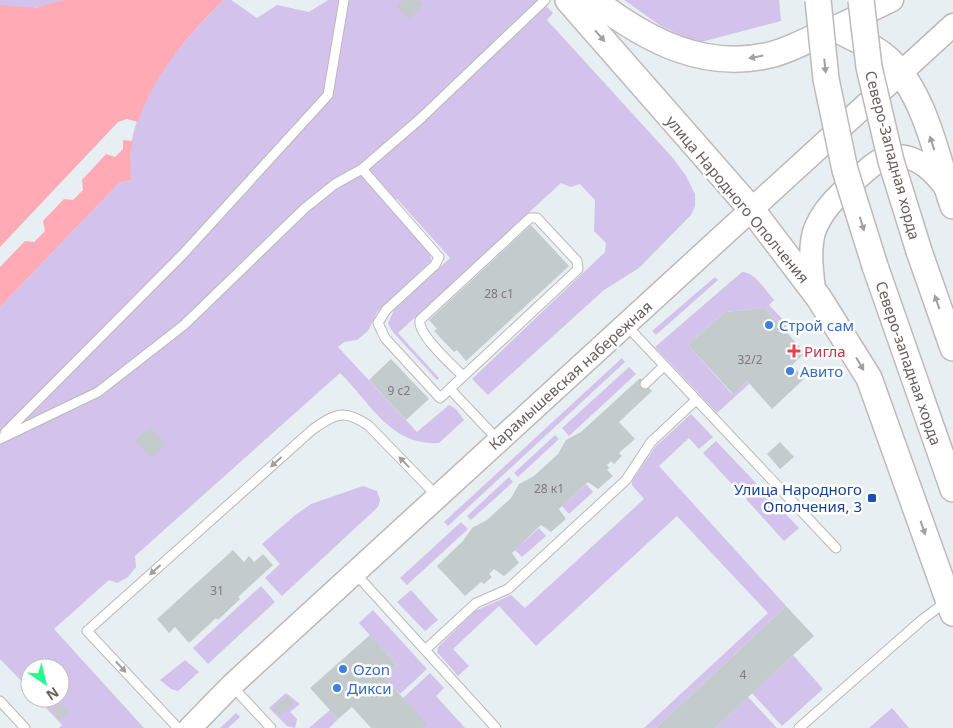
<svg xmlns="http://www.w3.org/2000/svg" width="953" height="728" font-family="'Noto Sans',sans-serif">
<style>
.green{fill:#d3c2eb}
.water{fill:#ffaab5}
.building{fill:#c3cbcd}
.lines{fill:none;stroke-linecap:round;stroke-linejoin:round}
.service-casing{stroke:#beb7b7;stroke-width:11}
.tertiary-casing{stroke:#beb7b7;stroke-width:25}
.secondary-casing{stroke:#c1b8b8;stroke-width:28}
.service{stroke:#fff;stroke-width:9}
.tertiary{stroke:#fff;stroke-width:22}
.secondary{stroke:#fff;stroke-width:25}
.secondary-bridge-casing{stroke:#c1b8b8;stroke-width:28;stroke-linecap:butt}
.secondary-bridge{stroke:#fff;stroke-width:25}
.oneway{fill:#a49e9e}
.shop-dot{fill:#3f7fe0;stroke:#fff;stroke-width:2}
.health-dot{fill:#e0444e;stroke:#fff;stroke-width:2}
.transit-dot{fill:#1a4fb4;stroke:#fff;stroke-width:2}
.labels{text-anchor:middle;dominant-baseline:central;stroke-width:5;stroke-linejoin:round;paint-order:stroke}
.number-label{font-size:12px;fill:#7f797a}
.street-label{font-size:15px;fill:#685e5e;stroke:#fff}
.shop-label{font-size:15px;fill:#366cbe;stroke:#fff;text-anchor:start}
.health-label{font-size:15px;fill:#be3a42;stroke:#fff;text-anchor:start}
.transit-label{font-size:15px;fill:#164399;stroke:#fff;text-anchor:end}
</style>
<rect width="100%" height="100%" fill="#e7eff2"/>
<path class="green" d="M0,0H65C45,8 21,12 0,5Z
M223,0H231L257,18L277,5L309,12L328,0H540L553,13L547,20L672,157L686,176L695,194V206L691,215L639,268L604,290L488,395L472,379L605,252L606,243L594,231L595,200L580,184L571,187L561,183L398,333L439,378L437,380L392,331L388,323L394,310L450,258L397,199L389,204L430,254L431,261L377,312L368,331L357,340L344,342L338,347L417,432L449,405L456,409L464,420L439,443C390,446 371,403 340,373L135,556L136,567L128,577L117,583L109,580L54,629L144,728H59L62,725L37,698H60V668H30V690L0,659V307L119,183L131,180C122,106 177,49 223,0Z
M624,0H779L781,21L697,43L661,26Z
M742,272C755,272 766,291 774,300L769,305L788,325L784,329L765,308L725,312L688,345L732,394L747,381L749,384L717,413L655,347Z
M715,277L718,280L656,335L652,331Z
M622,358L625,362L448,526L444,522Z
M629,367L636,374L569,436L562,428Z
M691,414L713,437L699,449L689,438L659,466L786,606L656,728H644L768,613L677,516L536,646L499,606L453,649L469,666L458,676L437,652L438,647L475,611L511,595L525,608L644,499L632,485V481L656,446Z
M555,435L559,439L518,477L514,473Z
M716,441L756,483L743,496L703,453Z
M509,477L513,482L471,520L467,516Z
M586,484L593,492L569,514L562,506Z
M363,486L377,491L380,500L378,507L282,596L265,578L280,564L262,544L294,516L311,504Z
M760,487L799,528L784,541L746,499Z
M461,522L468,529L407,585L400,578Z
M539,528L546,536L522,557L515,550Z
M261,586L275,602L208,664L193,648Z
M411,590L438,620L425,631L397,602Z
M373,610L427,669L400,694L384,677L397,665L359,623Z
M793,655L823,689L782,726L752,693Z
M185,660L199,672L178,691L171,689L160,680Z
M430,673L444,688L436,696L465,728H422L426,724L403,698Z
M286,693L300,704L290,712L297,719L295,728L287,726L269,708Z
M748,697L777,728H715Z
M892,708L909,728H869Z
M330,710L338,719L329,728H309Z
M236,713L240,717L228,728H220Z"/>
<path class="water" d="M65,0H223C186,39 156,71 138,122L127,119L118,122L0,247V5L35,8Z
M123,140L133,141L130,154L131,180L119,183L0,307V267L25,241L34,242L45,231L43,221L64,199L73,200L83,190L82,180L106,154L115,157L123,149Z"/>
<path class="building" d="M403,0H418L423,4L410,19L397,7Z
M531,225L569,266L466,361L457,350L454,352L434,331L437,329L429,320Z
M765,308L805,353L792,365L804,379L772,409L747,381L733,394L688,345L725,312Z
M391,359L429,399L406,420L369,380Z
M640,378L652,391L619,422L635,439L619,453L622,456L614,464L611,461L607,465L609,468L607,470L613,476L598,489L588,482L559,509L566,519L551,532L541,525L512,553L519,563L504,576L494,569L489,574L492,577L484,584L481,582L465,596L437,566L463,541L472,528L487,520L511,498L519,484L534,476L558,454L566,440L581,432Z
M150,427L166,443L152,458L135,441Z
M780,442L794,457L780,469L767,454Z
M233,550L244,562L249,556L254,562L263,554L273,565L238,597L240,599L218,620L216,618L189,643L175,627L169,633L157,619Z
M786,606L814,636L793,655L715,728H656Z
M370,635L397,665L384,677L427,724L422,728H371L352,707L338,719L310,688Z
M287,696L294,703L280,716L273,708Z
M60,703L69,712L60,720L52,710Z"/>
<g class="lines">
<g class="service-casing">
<path id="service" d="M362,169L439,257L435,265L386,310L378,323L385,338L440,398L574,273L578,269L577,261L537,218H530L420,320C417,334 452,365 463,376
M626,325L836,548
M645,384L664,366
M450,389L499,441
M5,433L183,254L328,95L344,0
M0,439L98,392L184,325L305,208L335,184L362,169L420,119L545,0
M355,573L496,728
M425,650L476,603L508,589L626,480L651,442L696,400
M232,686L271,728
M0,701L25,728
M178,728L87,631L312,430C335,413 345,409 369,426L438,497
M799,728L923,619L946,602"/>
</g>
<g class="tertiary-casing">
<path id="tertiary" d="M834,28L892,0
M814,290C812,271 809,251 814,232C821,212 835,198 851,184C861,176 875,160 888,157C914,151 935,172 948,191
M190,728L232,685L953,25"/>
</g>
<g class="secondary-casing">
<path id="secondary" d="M568,0L752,210L819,298L869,378L953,613
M594,0C647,41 706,72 774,54C794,48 814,37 834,28C852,38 875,46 890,61C926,96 937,159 953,206
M919,251L953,348
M875,266L953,489"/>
</g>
<use href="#service" class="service"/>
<use href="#tertiary" class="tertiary"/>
<use href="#secondary" class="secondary"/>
<g class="secondary-bridge-casing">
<path id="secondary-bridge" d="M818,0L826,79L845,170L875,266
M861,0L869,67L891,161L919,251"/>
</g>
<use href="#secondary-bridge" class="secondary-bridge"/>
</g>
<defs><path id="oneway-solid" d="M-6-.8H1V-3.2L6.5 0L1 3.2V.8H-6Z" transform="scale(1.25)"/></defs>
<g class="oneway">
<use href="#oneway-solid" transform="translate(600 36) rotate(49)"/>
<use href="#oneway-solid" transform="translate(756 57) rotate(169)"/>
<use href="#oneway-solid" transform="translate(825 66) rotate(84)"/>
<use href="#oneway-solid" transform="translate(932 143) rotate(-108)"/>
<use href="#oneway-solid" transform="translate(862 224) rotate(73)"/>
<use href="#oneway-solid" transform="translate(937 302) rotate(-109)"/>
<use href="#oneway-solid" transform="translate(860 364) rotate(59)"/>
<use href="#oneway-solid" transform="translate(276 462) rotate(138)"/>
<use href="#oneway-solid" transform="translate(404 462) rotate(-134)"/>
<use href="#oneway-solid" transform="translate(923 528) rotate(71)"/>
<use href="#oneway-solid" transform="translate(155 570) rotate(138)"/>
<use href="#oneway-solid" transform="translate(121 667) rotate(47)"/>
</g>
<g class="shop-dot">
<circle cx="769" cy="325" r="5"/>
<circle cx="790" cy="371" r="5"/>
<circle cx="343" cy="669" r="5"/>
<circle cx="337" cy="688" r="5"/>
</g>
<path class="health-dot" d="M791.5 343.5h5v5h5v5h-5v5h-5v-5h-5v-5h5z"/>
<rect class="transit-dot" x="867" y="493" width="10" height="10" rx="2.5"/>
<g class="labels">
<g class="number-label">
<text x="499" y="293">28 с1</text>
<text x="750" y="359">32/2</text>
<text x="399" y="390">9 с2</text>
<text x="549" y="488">28 к1</text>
<text x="217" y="590">31</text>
<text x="743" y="674">4</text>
</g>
<g class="street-label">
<text transform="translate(893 155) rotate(75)">Северо-Западная хорда</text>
<text transform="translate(738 199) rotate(50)">улица Народного Ополчения</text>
<text transform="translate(909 363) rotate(71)">Северо-западная хорда</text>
<text transform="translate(570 375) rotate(-42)">Карамышевская набережная</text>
</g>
<g class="shop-label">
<text x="779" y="325">Строй сам</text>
<text x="800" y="371">Авито</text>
<text x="353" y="669">Ozon</text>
<text x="347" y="688">Дикси</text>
</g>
<g class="health-label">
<text x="804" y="351">Ригла</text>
</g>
<g class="transit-label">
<text x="862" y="489">Улица Народного<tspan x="862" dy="17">Ополчения, 3</tspan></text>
</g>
</g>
<g transform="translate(45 683) rotate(145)"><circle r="24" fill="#ffffff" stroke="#c3bfbf"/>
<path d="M0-4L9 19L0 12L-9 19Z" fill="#27f890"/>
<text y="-8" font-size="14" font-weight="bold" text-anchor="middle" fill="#685e5e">N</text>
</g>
</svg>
